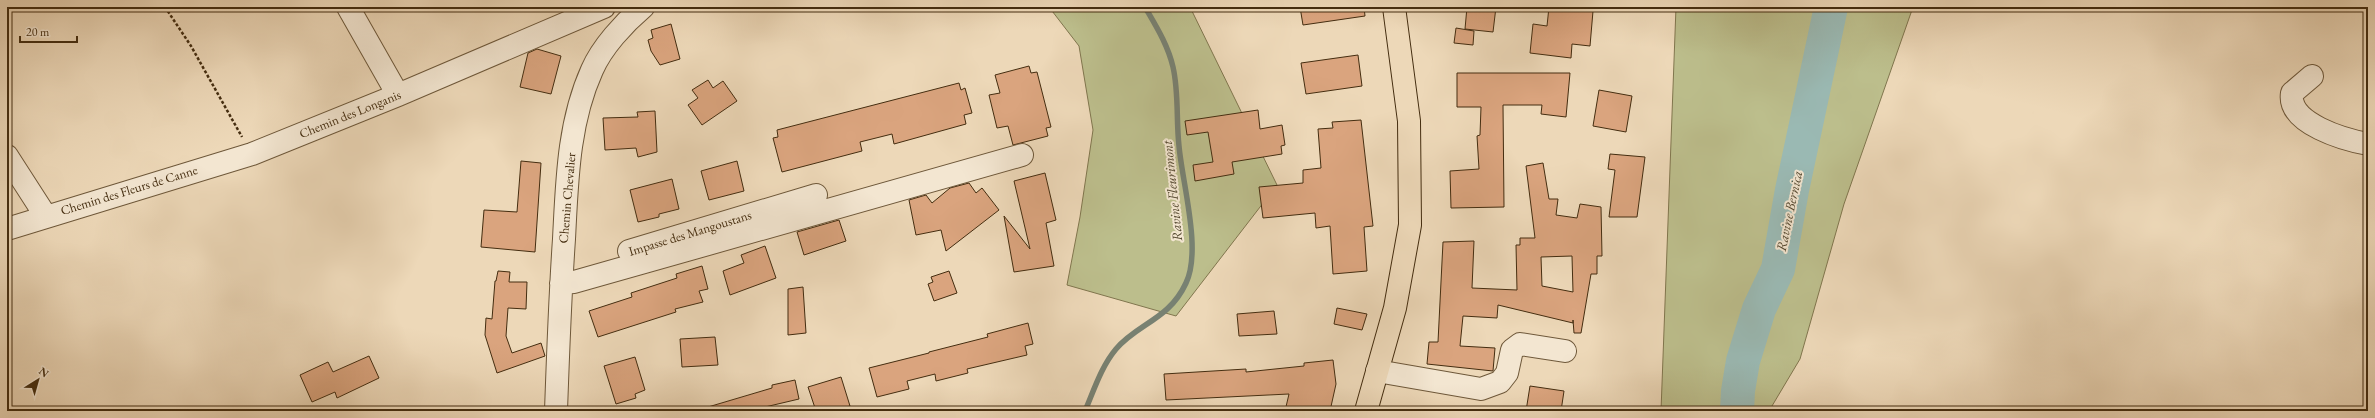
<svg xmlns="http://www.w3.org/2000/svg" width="2375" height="418" font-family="'EB Garamond',serif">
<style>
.green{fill:#bcbe8c;stroke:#80764e}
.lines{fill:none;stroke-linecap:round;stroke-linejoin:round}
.stream{stroke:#788172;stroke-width:5.5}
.river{stroke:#9ab9b3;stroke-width:34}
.building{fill:#daa47e;stroke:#442d10;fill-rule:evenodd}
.minor-casing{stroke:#6e583a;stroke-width:24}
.major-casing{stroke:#442d10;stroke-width:24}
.path{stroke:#442d10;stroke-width:2.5;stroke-dasharray:3 2;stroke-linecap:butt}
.minor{stroke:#f3e6d1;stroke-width:22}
.major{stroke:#edd8b8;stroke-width:22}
.labels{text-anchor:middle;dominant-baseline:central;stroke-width:4;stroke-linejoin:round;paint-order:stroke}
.street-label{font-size:13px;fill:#442d10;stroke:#f3e6d1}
.water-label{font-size:14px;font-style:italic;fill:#554931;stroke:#f3e6d1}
</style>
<rect width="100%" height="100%" fill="#edd8b8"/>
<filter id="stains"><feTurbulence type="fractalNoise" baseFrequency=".005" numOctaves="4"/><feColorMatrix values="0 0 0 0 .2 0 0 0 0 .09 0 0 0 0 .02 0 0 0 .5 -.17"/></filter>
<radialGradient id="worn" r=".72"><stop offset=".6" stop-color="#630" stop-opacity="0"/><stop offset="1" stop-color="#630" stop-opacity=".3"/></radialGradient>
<path class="green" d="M1049,7H1190L1277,185L1176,316L1067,285L1080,217L1093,130L1079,46Z
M1676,7H1913L1844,204L1800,359L1769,411H1661Z"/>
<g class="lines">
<path class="stream" d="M1085,411C1094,390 1101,367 1116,349C1138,323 1169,320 1186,283C1202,250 1182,182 1179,146C1176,120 1179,93 1173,67C1168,45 1156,26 1145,7"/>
<path class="river" d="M1737,411L1738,391L1743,361L1759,309L1778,269L1792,190L1831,7"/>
</g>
<path class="building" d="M1300,7H1364L1365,16L1303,25Z
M1467,7H1496L1493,32L1465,29Z
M1549,7L1593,11L1590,46L1572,44L1571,58L1530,53L1533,24L1547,26Z
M671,24L680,59L660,65L651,51L648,40L653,38L651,30Z
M1456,28L1474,31L1473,45L1454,43Z
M537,49L561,56L551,94L520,87L528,53Z
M1358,55L1362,86L1306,94L1301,63Z
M1029,66L1031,73L1037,72L1051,127L1046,128L1048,136L1013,145L1008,126L997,128L989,95L1000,93L995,75Z
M1457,73H1570L1566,117L1541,114L1542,105H1503L1504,207L1451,208L1450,171L1479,169L1477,136L1480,135L1481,107H1457Z
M708,80L713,88L723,81L737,101L702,125L688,105L698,98L692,90Z
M959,83L961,90L965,88L972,113L964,115L966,124L894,144L892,134L860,142L862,151L782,172L773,138L778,137L777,130Z
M1599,90L1632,96L1626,132L1593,126Z
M1258,110L1260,129L1282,125L1285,145L1281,146L1282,154L1232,162L1234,174L1195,181L1193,165L1213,162L1208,132L1187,135L1185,121Z
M655,111L657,152L638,157L636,148L605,150L603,118L638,117L637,112Z
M1361,120L1373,226L1364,227L1367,271L1333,274L1330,226L1316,228L1315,213L1263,218L1259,187L1303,183V170L1321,168L1318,129L1333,128L1332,122Z
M1610,154L1645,157L1637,217H1609L1615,170L1608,169Z
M521,161L541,163L535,252L481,247L484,210L517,212Z
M737,161L744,191L709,200L701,171Z
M1543,163L1549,199H1558L1556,215L1577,218L1580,204L1601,207L1602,256H1597V274H1591L1581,333H1574L1573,320V323L1498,305L1497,318L1463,316L1460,346L1495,348L1493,371L1427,364L1429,342H1438L1443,242L1474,241L1472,288L1517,290L1516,245H1520V238H1535L1526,166ZM1572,256L1573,292L1542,286L1541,257Z
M1045,173L1056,220L1046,223L1054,266L1014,272L1004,216L1030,249L1014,181Z
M672,179L679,209L659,214V217L638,222L630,190Z
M969,183L976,193L982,188L999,210L946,251L941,230L916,235L909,200L926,195L932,203L950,188Z
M839,220L846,241L804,255L797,232Z
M765,246L776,278L730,295L723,271L744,263L741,255Z
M702,266L708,289L699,291L703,302L675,309L676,312L598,337L589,311L632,297L631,293L677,278L676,274Z
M498,271L510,272L509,282H527L526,309L508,308L506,336L512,353L541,343L545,356L497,373L485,335L486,318L492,319L495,281H496Z
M949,271L957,293L934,301L928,284L933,282L931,277Z
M803,287L806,333L788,335V289Z
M1337,308L1367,314L1362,330L1334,324Z
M1274,311L1277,334L1239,336L1237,314Z
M1028,323L1033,344L1025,346L1027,355L967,369L968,373L936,381L935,374L907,381L909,389L877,397L869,368L929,353V352L988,337L987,334Z
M715,337L718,365L682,367L680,339Z
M369,356L379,378L337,398L335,392L312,402L300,375L328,362L333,372Z
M635,357L645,390L635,394L636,398L616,404L604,366Z
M1333,360L1336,384L1330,411H1285L1289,394L1166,400L1164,374L1246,369V372L1304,366V363Z
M841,377L850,406L832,411H816L808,387Z
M795,380L799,399L765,407L766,411H709L708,407L772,388V385Z
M1530,386L1564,391L1561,411H1526Z"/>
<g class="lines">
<g class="minor-casing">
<path id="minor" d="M348,7L398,95
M2312,76L2292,93C2287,124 2346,140 2368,144
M7,156L45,215
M7,229L252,154L398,95L604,7
M629,251L816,195
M561,283L574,282L1022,155
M1377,371L1481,389L1500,382L1507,373L1512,350L1520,344L1565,351
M556,411C558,354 560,296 564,239C567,182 568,123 592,70C602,47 624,23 643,7"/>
</g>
<g class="major-casing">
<path id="major" d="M1366,411L1395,308L1410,225L1409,121L1394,7"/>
</g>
<path class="path" d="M165,7L191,46L242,137"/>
<use href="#minor" class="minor"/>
<use href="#major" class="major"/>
</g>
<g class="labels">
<g class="street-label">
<text transform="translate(350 114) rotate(-22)">Chemin des Longanis</text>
<text transform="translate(129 190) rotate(-17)">Chemin des Fleurs de Canne</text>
<text transform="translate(567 198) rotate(-85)">Chemin Chevalier</text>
<text transform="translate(690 233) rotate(-17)">Impasse des Mangoustans</text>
</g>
<g class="water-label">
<text transform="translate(1172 191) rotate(-96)">Ravine Fleurimont</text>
<text transform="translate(1789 211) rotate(-78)">Ravine Bernica</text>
</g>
</g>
<rect width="2375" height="418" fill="none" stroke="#edd8b8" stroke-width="24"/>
<rect x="8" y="8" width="2359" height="402" fill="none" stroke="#442d10" stroke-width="2"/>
<rect x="12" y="12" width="2351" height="394" fill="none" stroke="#442d10"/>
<g transform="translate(38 380) rotate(37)" stroke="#f3e6d1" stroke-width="3" paint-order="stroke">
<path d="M0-3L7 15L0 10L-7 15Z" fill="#442d10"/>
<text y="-6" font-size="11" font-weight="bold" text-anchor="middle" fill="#442d10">N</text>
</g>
<path d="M20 36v6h57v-6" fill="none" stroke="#442d10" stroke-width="2"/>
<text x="26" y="36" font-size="12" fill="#442d10" stroke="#f3e6d1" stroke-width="3" paint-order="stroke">20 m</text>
<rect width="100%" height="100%" filter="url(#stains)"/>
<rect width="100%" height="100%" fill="url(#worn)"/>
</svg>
